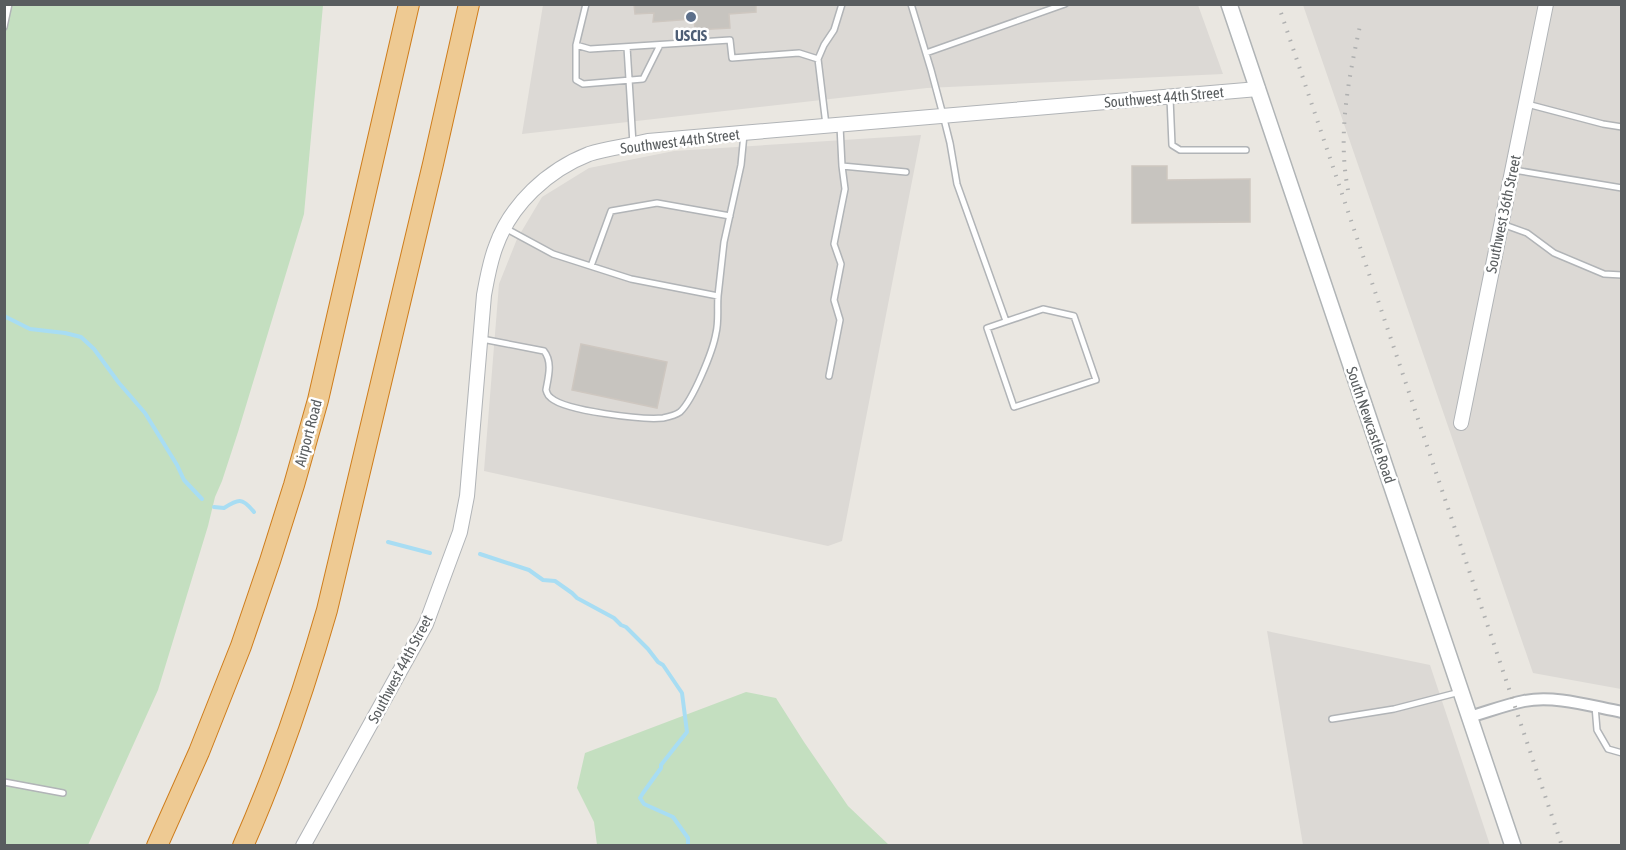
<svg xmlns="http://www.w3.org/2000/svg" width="1626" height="850" font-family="'Asap Condensed',sans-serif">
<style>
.industrial{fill:#dcd9d5}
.green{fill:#c4dfc0}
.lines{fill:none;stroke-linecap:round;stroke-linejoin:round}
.stream{stroke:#a8ddf3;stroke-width:4}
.building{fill:#c7c4bf;stroke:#cec7c0;stroke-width:1.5}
.service-casing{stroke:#b1b4b7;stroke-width:8}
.minor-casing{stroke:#b1b4b7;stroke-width:14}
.tertiary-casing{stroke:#b1b4b7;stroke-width:16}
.secondary-casing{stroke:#b0b4b6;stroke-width:18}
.motorway-casing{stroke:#ce7d1c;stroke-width:22}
.service{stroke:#fff;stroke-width:5}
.minor{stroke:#fff;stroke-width:10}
.tertiary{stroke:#fff;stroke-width:14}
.secondary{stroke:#fff;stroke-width:15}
.motorway{stroke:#eeca93;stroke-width:20}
.rail{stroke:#afb0b0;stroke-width:4;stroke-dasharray:1.5 8;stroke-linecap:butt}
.service-dot{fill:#5c6f8a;stroke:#fff;stroke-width:2}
.labels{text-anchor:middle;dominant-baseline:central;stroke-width:5;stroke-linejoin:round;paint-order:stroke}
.service-label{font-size:15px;font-weight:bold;fill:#4e5e75;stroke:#fff}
.street-label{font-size:15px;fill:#595d5f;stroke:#fff}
</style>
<rect width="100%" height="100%" fill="#eae7e1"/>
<path class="industrial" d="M543,5H1198L1223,74L927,88L522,134Z
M1303,5H1621V689L1533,673Z
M921,135L842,541L828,546L484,471L499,284L517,239L542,197L589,168L674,151Z
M1267,631L1430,665L1490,845H1303Z"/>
<path class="green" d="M5,5H323L304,214L238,432L222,481L215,497L208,526L158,690L88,845L5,846Z
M746,692L776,698L804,742L848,806L889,845H597L594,822L577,788L585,753Z"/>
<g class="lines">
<path class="stream" d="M4,316L30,329L65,333L81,337L94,349L119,383L145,413L177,465L184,480L202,499
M214,507L224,508C238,499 242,497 254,512
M388,542L430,553
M480,554L529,570L543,580L555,581L572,593L577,598L614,618L621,625L626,627L648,649L658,662L663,665L682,693L687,732L661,765V768L643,793L640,798L644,804L673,817L688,838V846"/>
</g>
<path class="building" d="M634,4H756V12L729,14L730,28L695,30L694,19L653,22L654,13L635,14Z
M1132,166H1167V180L1250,179V222L1132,223Z
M581,344L667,362L657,408L572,390Z"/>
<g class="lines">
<g class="service-casing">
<path id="service" d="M586,4L576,45V80L583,84L643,79L660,45
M911,4L931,70L943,115L950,143L957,184L1006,321
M4,27L9,4
M576,45L590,49L730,40L732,58L799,53L818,59
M627,47L633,144
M926,53L1065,4
M1170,98L1172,145L1180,150H1246
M1527,104L1603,124L1622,127
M826,125L818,59L824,45L834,30L842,4
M840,126L842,166L906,172
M1514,170L1622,188
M1502,224L1527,233L1554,253L1604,274L1622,275
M505,228L553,254L631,279L718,296L724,242L741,165L744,134
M591,266L611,211L657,203L730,216
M1043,309L1074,316L1096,380L1014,407L987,328Z
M482,339L544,351C553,362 548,378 546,390C548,395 547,395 551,398C566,411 642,420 663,418C668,417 676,415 680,412C693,400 713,351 716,333C719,321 717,308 718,296
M829,376L840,320L834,300L841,264L834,244L845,189L842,166
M1595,706L1597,730L1608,749L1622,753
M1332,719L1394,709L1460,692
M4,782L63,793"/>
</g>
<g class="minor-casing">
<path id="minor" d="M1469,717C1487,712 1505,705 1524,701C1555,695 1590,706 1622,712"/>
</g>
<g class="tertiary-casing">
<path id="tertiary" d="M1461,423L1546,4
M303,846L426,624L460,532L467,496L484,295C487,279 490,261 496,246C511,204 548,170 589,154C607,148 629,146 648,141L1258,89"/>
</g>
<g class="secondary-casing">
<path id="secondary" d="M1229,4L1513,846"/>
</g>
<g class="motorway-casing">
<path id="motorway" d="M157,846L199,752L241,646L270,561L294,485L318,400L337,317L409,4
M243,846C277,769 304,690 327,610L433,164L469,4"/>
</g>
<use href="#service" class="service"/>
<use href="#minor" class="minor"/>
<use href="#tertiary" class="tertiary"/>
<use href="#secondary" class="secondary"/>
<use href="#motorway" class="motorway"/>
<path class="rail" d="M1278,4L1562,846
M1348,190C1337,133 1349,77 1361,21"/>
</g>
<circle class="service-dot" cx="691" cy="17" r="6"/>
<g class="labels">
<g class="service-label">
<text x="691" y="35">USCIS</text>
</g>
<g class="street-label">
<text transform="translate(1164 97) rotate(-5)">Southwest 44th Street</text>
<text transform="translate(680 141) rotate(-7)">Southwest 44th Street</text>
<text transform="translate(1503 214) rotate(-78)">Southwest 36th Street</text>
<text transform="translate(1371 425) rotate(71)">South Newcastle Road</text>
<text transform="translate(308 433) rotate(-75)">Airport Road</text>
<text transform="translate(400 669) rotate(-62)">Southwest 44th Street</text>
</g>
</g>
<rect width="1626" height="850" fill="none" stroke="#595d5f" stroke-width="12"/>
</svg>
